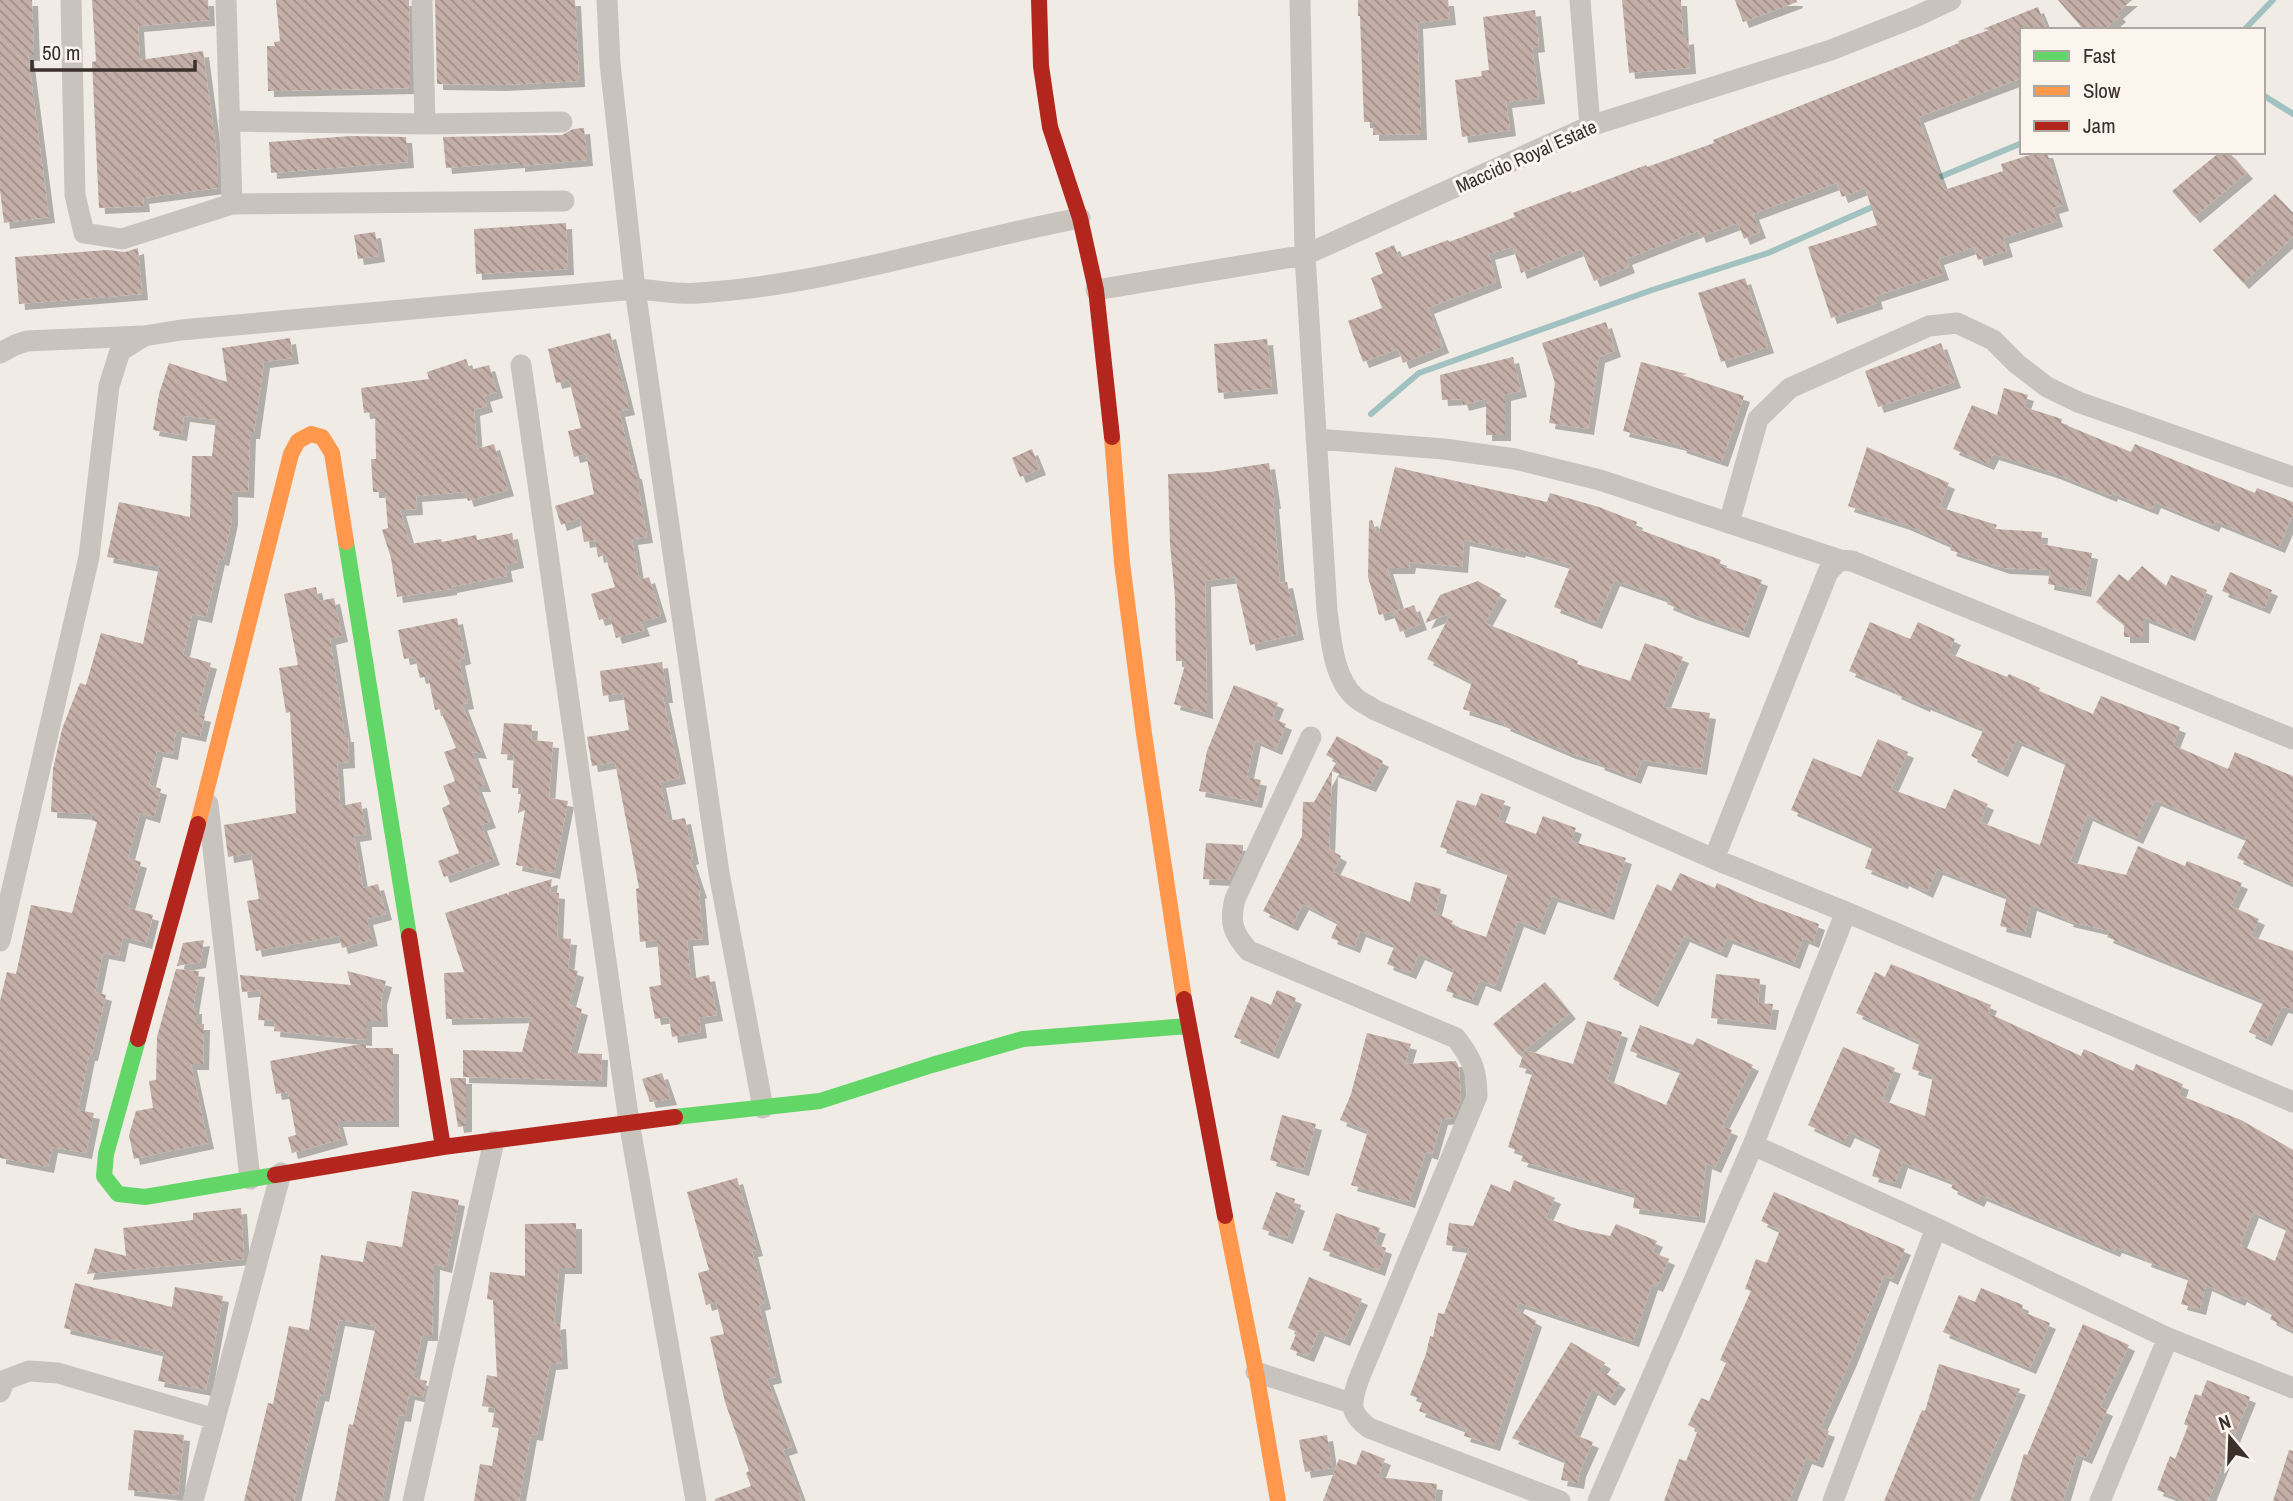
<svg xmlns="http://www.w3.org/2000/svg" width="2293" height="1501" font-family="'Archivo Narrow',sans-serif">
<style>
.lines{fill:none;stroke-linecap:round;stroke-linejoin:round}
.stream{stroke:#a1c2c1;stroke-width:6}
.building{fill:url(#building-back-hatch);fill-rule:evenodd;filter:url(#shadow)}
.street{stroke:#c9c3be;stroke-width:21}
.fast{stroke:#63d668;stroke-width:16}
.slow{stroke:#ff974d;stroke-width:16}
.jam{stroke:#b3261e;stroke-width:16}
.labels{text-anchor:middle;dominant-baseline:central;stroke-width:6;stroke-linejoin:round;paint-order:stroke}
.street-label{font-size:19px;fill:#3b302b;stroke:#fbf5ee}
</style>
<defs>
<pattern id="building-back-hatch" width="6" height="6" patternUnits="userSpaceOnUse" patternTransform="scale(1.75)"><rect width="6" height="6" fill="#c3afa7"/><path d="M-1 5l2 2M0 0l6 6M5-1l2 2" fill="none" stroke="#a08f88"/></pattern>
<filter id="shadow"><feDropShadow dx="6" dy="6" stdDeviation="0" flood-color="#0004"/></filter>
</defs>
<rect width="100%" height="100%" fill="#f0ebe5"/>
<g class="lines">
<path class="stream" d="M2244,30L2273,0
M2263,95L2293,114
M1935,179L2022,143
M1371,414L1419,373L1652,290L1768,253L1877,205"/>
</g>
<path class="building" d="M0,0H32L34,55H28L49,217L4,223L0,190Z
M92,0H208L209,20L138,26L140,60L203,51L217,157L218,188L143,198L144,206L99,208L92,62L96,61Z
M276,0H409L410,88L268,91L267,46H275L274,42L280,41Z
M435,0H575L579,81L501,85L437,84Z
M1358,0H1448L1450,19L1417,23L1421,134L1373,135V122H1364L1360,16H1358Z
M1622,0H1681L1683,39L1688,38L1690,68L1629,73Z
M1735,0H1796L1797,2L1743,22Z
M2058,0H2132L2117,13L2120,16L2104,30H2084Z
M2038,7L2047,30H2022V78L1918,117L1944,190L2003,171L2001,164L2040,152H2047L2063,205L2053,208L2057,221L2003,238L2007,251L1978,260L1974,247L1938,259L1943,274L1875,296L1877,303L1831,318L1808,247L1877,225L1865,188L1842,197L1837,183L1753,214L1760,232L1744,239L1738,223L1700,237L1698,231L1626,259L1629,267L1594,281L1581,249L1521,273L1513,247L1489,254L1496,282L1428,308L1443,347L1403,363L1398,349L1363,362L1348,321L1382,308L1371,278L1383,273L1375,253L1394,245L1399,258L1448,240L1449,242L1515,217L1513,213L1571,191L1572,193L1646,165L1647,167L1714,143L1713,140L1959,43L1958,41L1989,30L1983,29Z
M1535,10L1539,46L1532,47L1539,98L1506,102L1510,130L1462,137L1455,80L1482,76L1481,71L1489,70L1483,17Z
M584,128L587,160L519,166V162L446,168L443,137L562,135L573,129Z
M351,136L406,137L408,162L271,173L269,142Z
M2220,152H2229L2247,173L2194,217L2172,191Z
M2275,194L2293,213V237L2243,283L2213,250Z
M566,223L568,269L476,274L474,229Z
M375,232L379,256L358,259L354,235Z
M138,248L142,294L19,304L15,257L107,250L125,252Z
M1745,278L1768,347L1721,362L1698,293Z
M1606,322L1615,351L1599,357L1588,429L1549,423L1555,383L1542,343Z
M610,333L629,409L619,411L634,473H636L647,537L632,539L639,580L649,577L661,616L641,622L644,630L616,638L610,617L599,620L591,594L615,587L605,555L598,557L595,540L584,542L580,518L561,525L555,506L594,494L586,454L574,457L568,431L581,428L569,380L556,383L548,349Z
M290,338L293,358L264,362L254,433H250L248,492L232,491V519L223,560L219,559L206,617L192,614L183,655L211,663L197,714L205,716L200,736L176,731L172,754L157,751L149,785L161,789L154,817L140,813L128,858L141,862L128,908L153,915L146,943L123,937L119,956L103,953L95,992L106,995L92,1055H89L78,1110L94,1113L86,1153L52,1147L48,1167L0,1158V1001L7,972L16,974L31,905L72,913L97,822L91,820L93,814L51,812L53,769L62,729L80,683L86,685L101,633L143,644L159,567L107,557L119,502L190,517L192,456H212L216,420L184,416L181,435L153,430L159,394L169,363L227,382L222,348Z
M1267,339L1272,388L1218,393L1214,344Z
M1941,343L1955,382L1878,407L1865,371Z
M1513,357L1521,391L1505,395V435H1486V399L1463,405L1461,399L1442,400L1440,375Z
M466,359L470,370L489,365L497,392L484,396L487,406L474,410L477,449L494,444L508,490L468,501L465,492L416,496L417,509L400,510L410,544L441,539L442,542L476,535L477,540L512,533L518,562L505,565L507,576L451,587V589L397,597L391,558L382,530L388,528L385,492H373L371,459H376L375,412L364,413L361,388L429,379L427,372Z
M1641,362L1687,374L1682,375L1744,396L1722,461L1680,447L1681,445L1623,431Z
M2004,388L2028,395L2024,407L2062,419L2061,423L2131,452L2135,444L2255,493L2257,488L2293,502V514L2279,547L2215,521L2213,526L2155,502L2152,509L2112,493L2111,496L2054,473L1993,454L1988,464L1953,449L1972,405L1997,415Z
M1867,447L1949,483L1939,507L1997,525L1995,529L2042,532L2041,544L2092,553L2085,591L2048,584L2050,570L2004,568L1950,550L1952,545L1904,524L1848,506Z
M1032,449L1040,469L1020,477L1012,458Z
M1269,463L1275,503H1273L1280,583L1287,582L1298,634L1250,645L1235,577L1205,581L1207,713L1174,704L1186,661H1176L1175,597L1170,544L1168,474L1211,472Z
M1395,467L1547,502L1550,493L1599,507L1637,522L1635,528L1721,560L1719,565L1762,580L1743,632L1691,614L1667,604L1669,599L1614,580L1596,623L1554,607L1571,565L1520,550L1519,552L1464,540L1462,567L1410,562L1409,568H1387L1400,609L1379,615L1368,577L1369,521L1372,520L1376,531H1379Z
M2142,566L2166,586L2171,575L2207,590L2189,635L2143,617V637H2124V624L2096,602L2119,574L2128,581Z
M2230,572L2272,590L2264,608L2222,591Z
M1478,581L1501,594L1485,623L1578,661L1577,664L1630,681L1645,643L1683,657L1663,707L1710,713L1701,769L1642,760L1635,778L1598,764L1599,762L1570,753L1504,725L1505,723L1463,709L1472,682L1427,659L1451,613L1425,623L1440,595Z
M316,587L319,601L334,598L342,636L330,639L345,736H348L349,762L337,763L340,806L361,802L366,834L354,836L363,888L378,884L386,914L367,919L372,940L342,948L339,936L256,951L247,901L259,899L251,853L228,857L224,825L296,813L290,712L286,713L279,668L298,665L284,594Z
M1414,605L1421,624L1400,632L1393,613Z
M457,618L465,658L459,660L468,703L462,704L481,753L472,752L485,786H476L490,822L481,825L494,859L444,877L438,861L459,853L442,808L450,804L443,786L455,781L444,752L456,748L440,709L435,710L428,676L420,678L415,657L404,659L398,630Z
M1870,622L1910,639L1918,622L1955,639L1948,653L2007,677L2009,674L2040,688L2039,691L2093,714L2101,696L2180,727L2173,745L2228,769L2235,752L2293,776V884L2237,858L2247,838L2155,800L2137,838L2087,815L2070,862L2126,875L2138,846L2185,866L2187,861L2242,883L2231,906L2259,919L2251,936L2293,951V1009L2282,1007L2266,1040L2249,1032L2264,1001L2107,937L2110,931L2067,921L2068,919L2031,905L2025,932L2000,926L2007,896L1937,869L1927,892L1903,880L1902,883L1865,868L1873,846L1791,810L1813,758L1861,777L1878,739L1908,752L1891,789L1945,809L1954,789L1988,804L1980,822L2040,845L2066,762L2016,740L2002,771L1971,756L1984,729L1925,704L1924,706L1895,693L1896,691L1849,671Z
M662,662L667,697H663L680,778L660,782L668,821L685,818L693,858L690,859L701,892L699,893L703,939L687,940L691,979L709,975L717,1015L699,1018L701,1032L672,1037L669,1017L655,1019L649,987L661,985L657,940L640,942L636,889L639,888L615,762L592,766L587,737L629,730L623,693L603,696L600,671Z
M1234,685L1278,703L1272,718L1286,724L1276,749L1255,740L1247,777L1261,780L1256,802L1199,791L1207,751Z
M504,723L532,725L531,740L553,742L549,798L568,801L554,873L516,865L525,810L518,813L522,788H512L514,755L501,754Z
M1337,736L1383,761L1370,786L1332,771L1329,849L1341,856L1333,872L1410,902L1415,882L1441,889L1435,913L1453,921L1451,925L1486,937L1508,874L1502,872L1503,870L1440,847L1457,800L1476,806L1481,793L1505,801L1498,820L1536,834L1543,816L1576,828L1571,841L1626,858L1608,914L1552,896L1539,929L1518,921L1495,986L1480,980L1472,1000L1446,991L1454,970L1419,954L1410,973L1387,964L1395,945L1360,931L1354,947L1331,938L1338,922L1303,904L1292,925L1263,911L1302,836L1303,802H1314L1337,761L1326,755Z
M1206,843L1243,845V851L1229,880L1203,879Z
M1680,873L1715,888L1717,883L1757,901L1819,924L1813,942L1803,938L1794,963L1727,938L1721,952L1684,936L1652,1001L1613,979L1657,884L1671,891Z
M552,879L550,892L559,893L557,938L571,939L568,968L578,971L569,1005L582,1009L570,1053L602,1054L601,1081L463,1077V1050L522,1052L531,1017L446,1019L444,973L464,972L445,913L507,893L508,896L509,892Z
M204,940L200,962L177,966L183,943Z
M1891,964L1991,1005L1988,1013L2081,1056L2084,1049L2133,1071L2136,1064L2183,1084L2179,1095L2241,1120L2293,1150V1331L2270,1319L2273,1313L2241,1296L2239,1300L2206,1285L2200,1309L2181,1304L2189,1277L2145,1261L2146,1258L2116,1247L2114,1251L1981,1195L1978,1201L1951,1188L1954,1182L1902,1162L1895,1183L1872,1176L1881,1147L1849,1132L1844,1142L1808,1125L1843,1047L1895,1068L1882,1100L1925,1116L1933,1076L1912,1069L1920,1042L1856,1013L1875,972L1885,977ZM2253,1212L2287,1228L2275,1261L2240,1245Z
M176,969L199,971L193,1008H196V1024H204L203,1064H191L208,1143L134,1159L129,1135L136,1111L153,1108L149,1081L156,1080L157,1037Z
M347,971L386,981L381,999L382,1021H366V1040L274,1031L275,1021L258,1020L261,990L242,992L240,975L351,985Z
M1716,974L1760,979L1758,1003L1773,1004L1770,1024L1711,1018Z
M1545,982L1570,1013L1525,1050L1573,1064L1587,1021L1622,1032L1607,1080L1666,1105L1681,1070L1630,1051L1640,1025L1693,1045L1697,1038L1753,1065L1722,1126L1732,1130L1715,1167L1706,1163L1699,1217L1633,1208L1635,1194L1521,1161L1524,1153L1508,1147L1533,1071L1519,1067L1525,1050L1519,1055L1493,1024Z
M1277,990L1296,998L1273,1053L1234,1037L1251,996L1271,1005Z
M1367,1033L1411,1044L1405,1064L1456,1061L1459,1068L1461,1100L1453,1118L1442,1119L1432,1154L1426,1152L1409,1202L1351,1185L1368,1131L1340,1120L1351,1094Z
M366,1043V1048H393V1121H337L342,1139L292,1153L288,1137L296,1135L288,1092L276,1094L270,1061Z
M662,1073L671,1099L650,1102L642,1079Z
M450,1078H466V1126L458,1127Z
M1282,1115L1316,1124L1303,1170L1270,1160Z
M737,1178L757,1250L752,1251L765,1303L759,1305L776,1377L767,1379L792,1447L783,1450L802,1501H715V1499L751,1486L746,1473L749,1471L725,1402L710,1337L724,1334L716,1302L706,1305L698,1273L709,1270L687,1192Z
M1514,1180L1555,1198L1546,1218L1577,1229L1610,1236L1616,1224L1657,1241L1652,1252L1669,1259L1657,1286L1652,1284L1633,1341L1519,1303L1516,1309L1536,1321L1494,1445L1464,1436L1466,1429L1419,1411L1423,1400L1410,1395L1426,1354L1430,1336L1433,1337L1438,1313L1444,1314L1469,1248L1446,1245L1449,1223L1473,1226L1491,1184L1510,1192Z
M412,1191L459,1200L446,1267L434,1264L432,1335H422L413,1378L427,1381L423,1397L409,1394L405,1416L399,1415L382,1501H335L349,1424L353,1425L376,1326L339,1320L323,1396L319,1395L294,1501H244L268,1403L273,1404L289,1326L309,1330L321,1255L363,1262L367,1241L402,1247Z
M1276,1192L1295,1199L1294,1203L1299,1205L1287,1238L1262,1229Z
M1774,1192L1905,1249L1892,1279L1884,1275L1851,1359L1820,1428L1829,1431L1817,1462L1806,1458L1789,1501H1664L1679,1459L1686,1461L1698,1430L1688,1425L1701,1398L1709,1401L1726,1363L1720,1360L1751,1291L1745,1289L1756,1259L1767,1263L1780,1230L1761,1221Z
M241,1208L244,1259L87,1274L95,1248L126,1256L123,1228L193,1220V1213Z
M1336,1213L1380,1228L1374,1244L1386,1248L1379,1270L1323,1250Z
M576,1223V1268H559L554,1324L560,1323L562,1363L550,1364L537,1435L531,1434L519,1501H474L480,1464L492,1466L499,1428L492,1427L495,1408L482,1406L487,1375L497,1377L493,1300L487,1299L490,1272L525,1276V1224Z
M1309,1277L1362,1299L1344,1340L1319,1330L1308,1356L1290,1349L1297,1332L1288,1328Z
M75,1283L172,1307L175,1287L223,1296L206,1390L158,1381L164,1352L64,1328Z
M1981,1288L2023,1305L2021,1311L2050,1323L2030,1368L1943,1332L1959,1295L1975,1302Z
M2083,1324L2129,1345L2100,1407L2107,1410L2086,1458L2077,1454L2063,1501H2010L2024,1454L2027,1455Z
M1571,1342L1605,1363L1600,1370L1620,1383L1609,1400L1592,1389L1573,1434L1593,1442L1580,1471L1578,1483L1561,1480L1565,1460L1512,1438Z
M1939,1364L2020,1389L1971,1501H1884L1922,1410L1925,1411Z
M2207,1380L2250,1397L2208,1501H2186L2157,1490L2170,1456L2175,1459L2188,1426L2184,1424L2195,1394L2201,1396Z
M134,1430L184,1435L178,1495L128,1490Z
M1327,1435L1332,1468L1305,1472L1299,1440Z
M1362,1450L1385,1459L1378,1477L1437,1484L1435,1501H1323L1339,1459L1356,1465Z
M2289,1450L2293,1451V1501H2273Z"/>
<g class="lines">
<path class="street" d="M71,0L75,195L84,233L122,239L232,204
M226,0L232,204L564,201
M422,0L425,124
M607,0L610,63L635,289L719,873L763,1108
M1300,0L1305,255L1327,611C1331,638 1333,679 1356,698C1362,703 1369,706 1375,710L1714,859L1846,912L2293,1102
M1580,0L1590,126
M229,121L425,124L562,122
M1096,290L1305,255L1590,126L1831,50L1915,17L1951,0
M0,353L15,345L27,341L142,336
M521,365L629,1122L696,1501
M1316,439L1444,449L1515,459L1600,480L1840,560
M1729,523L1758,419L1790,388L1929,326L1957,323L1993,340L2017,364L2047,387L2078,402L2293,477
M1311,737L1235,899C1229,922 1233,934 1249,951L1456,1038C1472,1059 1477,1070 1477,1096L1358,1381C1351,1404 1348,1412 1369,1428L1560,1501
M208,804L250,1179
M1714,859L1828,572L1840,560L1852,561L2293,739
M0,941L89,557L109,386L120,351L144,336L181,330L635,289C656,290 678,295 699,293C827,285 954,242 1080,218
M1753,1145L1936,1228L2168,1338L2293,1388
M1256,1372L1351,1403
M0,1392L5,1380L29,1371L58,1373L215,1419
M193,1501L281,1173
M413,1501L494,1141
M1598,1501L1753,1145L1846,912
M1833,1501L1936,1228
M2100,1501L2168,1338"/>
<path class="fast" d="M346,542L409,936
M138,1039L106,1154L104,1176L118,1194L145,1197L275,1175
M675,1117L820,1101L932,1065L1023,1039L1188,1026"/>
<path class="slow" d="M1112,437L1122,563L1144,734L1184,999
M198,824L291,454L298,441L311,434L322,437L332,453L346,542
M1225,1216L1256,1372L1278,1501"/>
<path class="jam" d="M1039,0L1041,66L1050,127L1080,218L1096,290L1112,437
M409,936L443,1147
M1184,999L1225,1216
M138,1039L198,824
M275,1175L443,1147L675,1117"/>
</g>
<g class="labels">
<g class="street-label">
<text transform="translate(1526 156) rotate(-24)">Maccido Royal Estate</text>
</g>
</g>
<rect x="2020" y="28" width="245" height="126" fill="#fbf5ee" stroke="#aea6a0" stroke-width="2"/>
<rect x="2034" y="51" width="35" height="10" fill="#63d668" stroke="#aea6a0" stroke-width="2"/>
<text x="2083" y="63" font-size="21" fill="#3b302b">Fast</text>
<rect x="2034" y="86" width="35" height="10" fill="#ff974d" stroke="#aea6a0" stroke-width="2"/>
<text x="2083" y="98" font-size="21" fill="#3b302b">Slow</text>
<rect x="2034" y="121" width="35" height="10" fill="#b3261e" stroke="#aea6a0" stroke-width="2"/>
<text x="2083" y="133" font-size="21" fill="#3b302b">Jam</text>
<g transform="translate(2230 1438) rotate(341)" stroke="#fbf5ee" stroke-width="5" paint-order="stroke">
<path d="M0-5L12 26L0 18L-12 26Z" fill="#3b302b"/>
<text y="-10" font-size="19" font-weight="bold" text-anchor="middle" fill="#3b302b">N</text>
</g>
<path d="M32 60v10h163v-10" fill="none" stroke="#3b302b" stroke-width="3.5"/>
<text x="42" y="60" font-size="21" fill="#3b302b" stroke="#fbf5ee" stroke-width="5" paint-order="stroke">50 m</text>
</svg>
